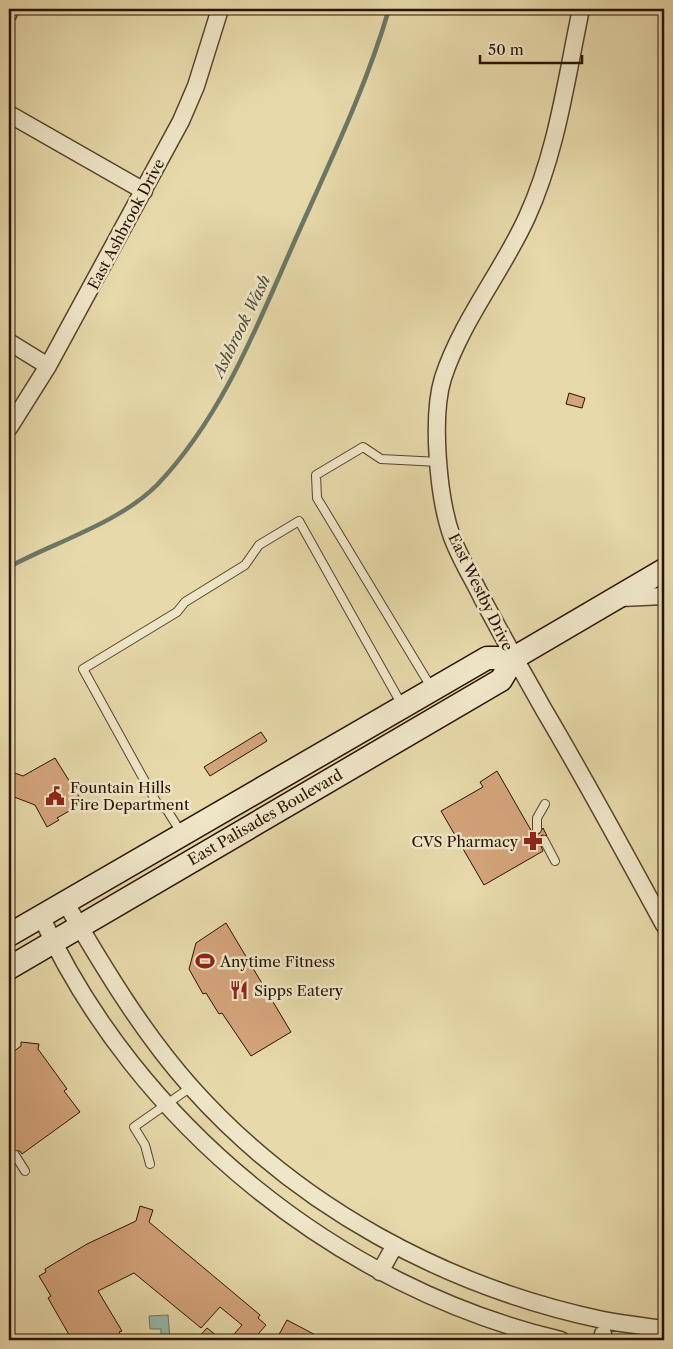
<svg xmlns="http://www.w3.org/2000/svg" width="673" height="1349" font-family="'Libre Caslon Text',serif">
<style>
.water{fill:#97baac;stroke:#6b7767}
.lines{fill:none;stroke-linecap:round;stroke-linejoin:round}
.stream{stroke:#6b7767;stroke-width:4.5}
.building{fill:#d4a47b;stroke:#281200}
.lane-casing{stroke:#58442a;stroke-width:10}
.street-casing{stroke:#58442a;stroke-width:19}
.secondary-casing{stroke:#281200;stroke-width:25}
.lane{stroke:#efe6c8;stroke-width:8}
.street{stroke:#efe6c8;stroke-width:16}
.secondary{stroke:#efe6c8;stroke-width:22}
.labels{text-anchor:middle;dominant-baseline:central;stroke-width:5;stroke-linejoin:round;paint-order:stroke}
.street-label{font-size:15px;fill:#281200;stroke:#efe6c8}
.poi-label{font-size:15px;fill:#281200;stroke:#efe6c8;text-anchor:start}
.water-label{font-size:16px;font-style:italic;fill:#4f4d3c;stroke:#efe6c8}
</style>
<rect width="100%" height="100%" fill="#e7d9aa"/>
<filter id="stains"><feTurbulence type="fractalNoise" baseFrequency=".004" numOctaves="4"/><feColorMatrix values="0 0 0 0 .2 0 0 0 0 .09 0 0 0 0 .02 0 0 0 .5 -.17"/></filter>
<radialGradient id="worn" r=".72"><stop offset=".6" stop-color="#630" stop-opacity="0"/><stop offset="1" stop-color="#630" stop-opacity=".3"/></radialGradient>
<path class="water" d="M168,1315L170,1340H161V1329H150L149,1316Z"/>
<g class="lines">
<path class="stream" d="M9,567C55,542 119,523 157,485C225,414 260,318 300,229C333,155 366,87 389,9"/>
</g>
<path class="building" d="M569,393L585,398L582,408L566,404Z
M261,732L267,741L210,776L204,767Z
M55,758L83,803L57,818L59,820L47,827L35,805L9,795V771L23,776Z
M497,771L532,832L539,834L543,828L547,836L542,835L538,839L543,851L484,885L441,811L483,787L480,782Z
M226,923L291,1032L251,1056L222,1013L219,1014L206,993L203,994L189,969L196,943Z
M21,1042L39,1044L38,1049L67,1089L64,1091L80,1112L22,1154L20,1151H12L9,1160V1055L21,1046Z
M140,1206L153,1210L149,1222L260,1315L258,1318L266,1325L253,1340H229L242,1325L220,1307L201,1328L134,1273L98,1291L122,1331L119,1332L124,1340H72L48,1298L51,1296L39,1276L46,1272L45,1269L87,1244L136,1221Z
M287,1320L325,1340H276Z
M207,1328L222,1340H196Z"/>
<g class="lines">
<g class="lane-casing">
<path id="lane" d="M431,687L317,498L316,475L363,447L381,459L439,462
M537,829V818L545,804
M182,834L167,810L158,805L83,669L177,612L185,602L245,565L259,545L299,521L402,705
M544,840L555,861
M15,1155L25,1171
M150,1164L145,1145L134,1127L191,1087"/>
</g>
<g class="street-casing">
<path id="street" d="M581,9C566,80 557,151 527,217C502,272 462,320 443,378C431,417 438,498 452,537C460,559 473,579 483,600C503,637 523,673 544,710C586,781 625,853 664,925
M9,13L10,9
M9,114L144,191
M9,342L48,366
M9,428L48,366L181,121L196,86L220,9
M621,598L664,596
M65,902C103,966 141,1031 191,1087C298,1207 446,1287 603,1320C623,1324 644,1326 664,1329
M41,916C136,1124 339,1288 561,1340
M380,1272L395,1245
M602,1340L603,1334"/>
</g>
<g class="secondary-casing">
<path id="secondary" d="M9,935L487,658H514
M9,968L501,680L514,658L664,570"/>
</g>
<use href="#lane" class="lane"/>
<use href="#street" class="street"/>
<use href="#secondary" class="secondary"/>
</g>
<defs>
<g id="civic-bare" transform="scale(1.5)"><path d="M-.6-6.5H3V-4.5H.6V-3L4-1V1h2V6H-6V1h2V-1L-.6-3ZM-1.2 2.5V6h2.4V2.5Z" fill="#8f2418" stroke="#efe6c8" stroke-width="2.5" paint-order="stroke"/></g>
<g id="pharmacy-bare" transform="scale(1.5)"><path d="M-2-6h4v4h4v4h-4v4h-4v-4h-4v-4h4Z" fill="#8f2418" stroke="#efe6c8" stroke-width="2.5" paint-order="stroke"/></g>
<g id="stadium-bare" transform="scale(1.5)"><path d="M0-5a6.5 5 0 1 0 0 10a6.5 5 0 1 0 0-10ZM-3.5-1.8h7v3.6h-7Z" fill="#8f2418" stroke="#efe6c8" stroke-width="2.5" paint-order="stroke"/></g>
<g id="restaurant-bare" transform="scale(1.5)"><path d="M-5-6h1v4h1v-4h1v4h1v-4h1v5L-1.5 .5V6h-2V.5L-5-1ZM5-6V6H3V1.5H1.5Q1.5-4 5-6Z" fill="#8f2418" stroke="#efe6c8" stroke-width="2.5" paint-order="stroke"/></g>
</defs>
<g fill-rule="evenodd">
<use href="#civic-bare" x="55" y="796"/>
<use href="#pharmacy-bare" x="533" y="841"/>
<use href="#stadium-bare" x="205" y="961"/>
<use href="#restaurant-bare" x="239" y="990"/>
</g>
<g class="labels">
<g class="street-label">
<text transform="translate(126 224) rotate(-62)">East Ashbrook Drive</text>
<text transform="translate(481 592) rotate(64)">East Westby Drive</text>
<text transform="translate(265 817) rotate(-30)">East Palisades Boulevard</text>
</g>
<g class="poi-label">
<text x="70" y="787">Fountain Hills<tspan x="70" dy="17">Fire Department</tspan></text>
<text x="518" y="841" text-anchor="end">CVS Pharmacy</text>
<text x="220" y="961">Anytime Fitness</text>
<text x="254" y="990">Sipps Eatery</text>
</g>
<g class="water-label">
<text transform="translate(241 326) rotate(-64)">Ashbrook Wash</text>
</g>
</g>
<rect width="673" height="1349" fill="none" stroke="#e7d9aa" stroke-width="30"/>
<rect x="10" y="10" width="653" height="1329" fill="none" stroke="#281200" stroke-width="2.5"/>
<rect x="15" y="15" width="643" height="1319" fill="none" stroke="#281200"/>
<path d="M480 55v8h102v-8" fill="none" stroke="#281200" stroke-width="2.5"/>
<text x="488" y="55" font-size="15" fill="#281200" stroke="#efe6c8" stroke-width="4" paint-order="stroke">50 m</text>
<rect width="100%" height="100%" filter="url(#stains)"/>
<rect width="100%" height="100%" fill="url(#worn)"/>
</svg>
